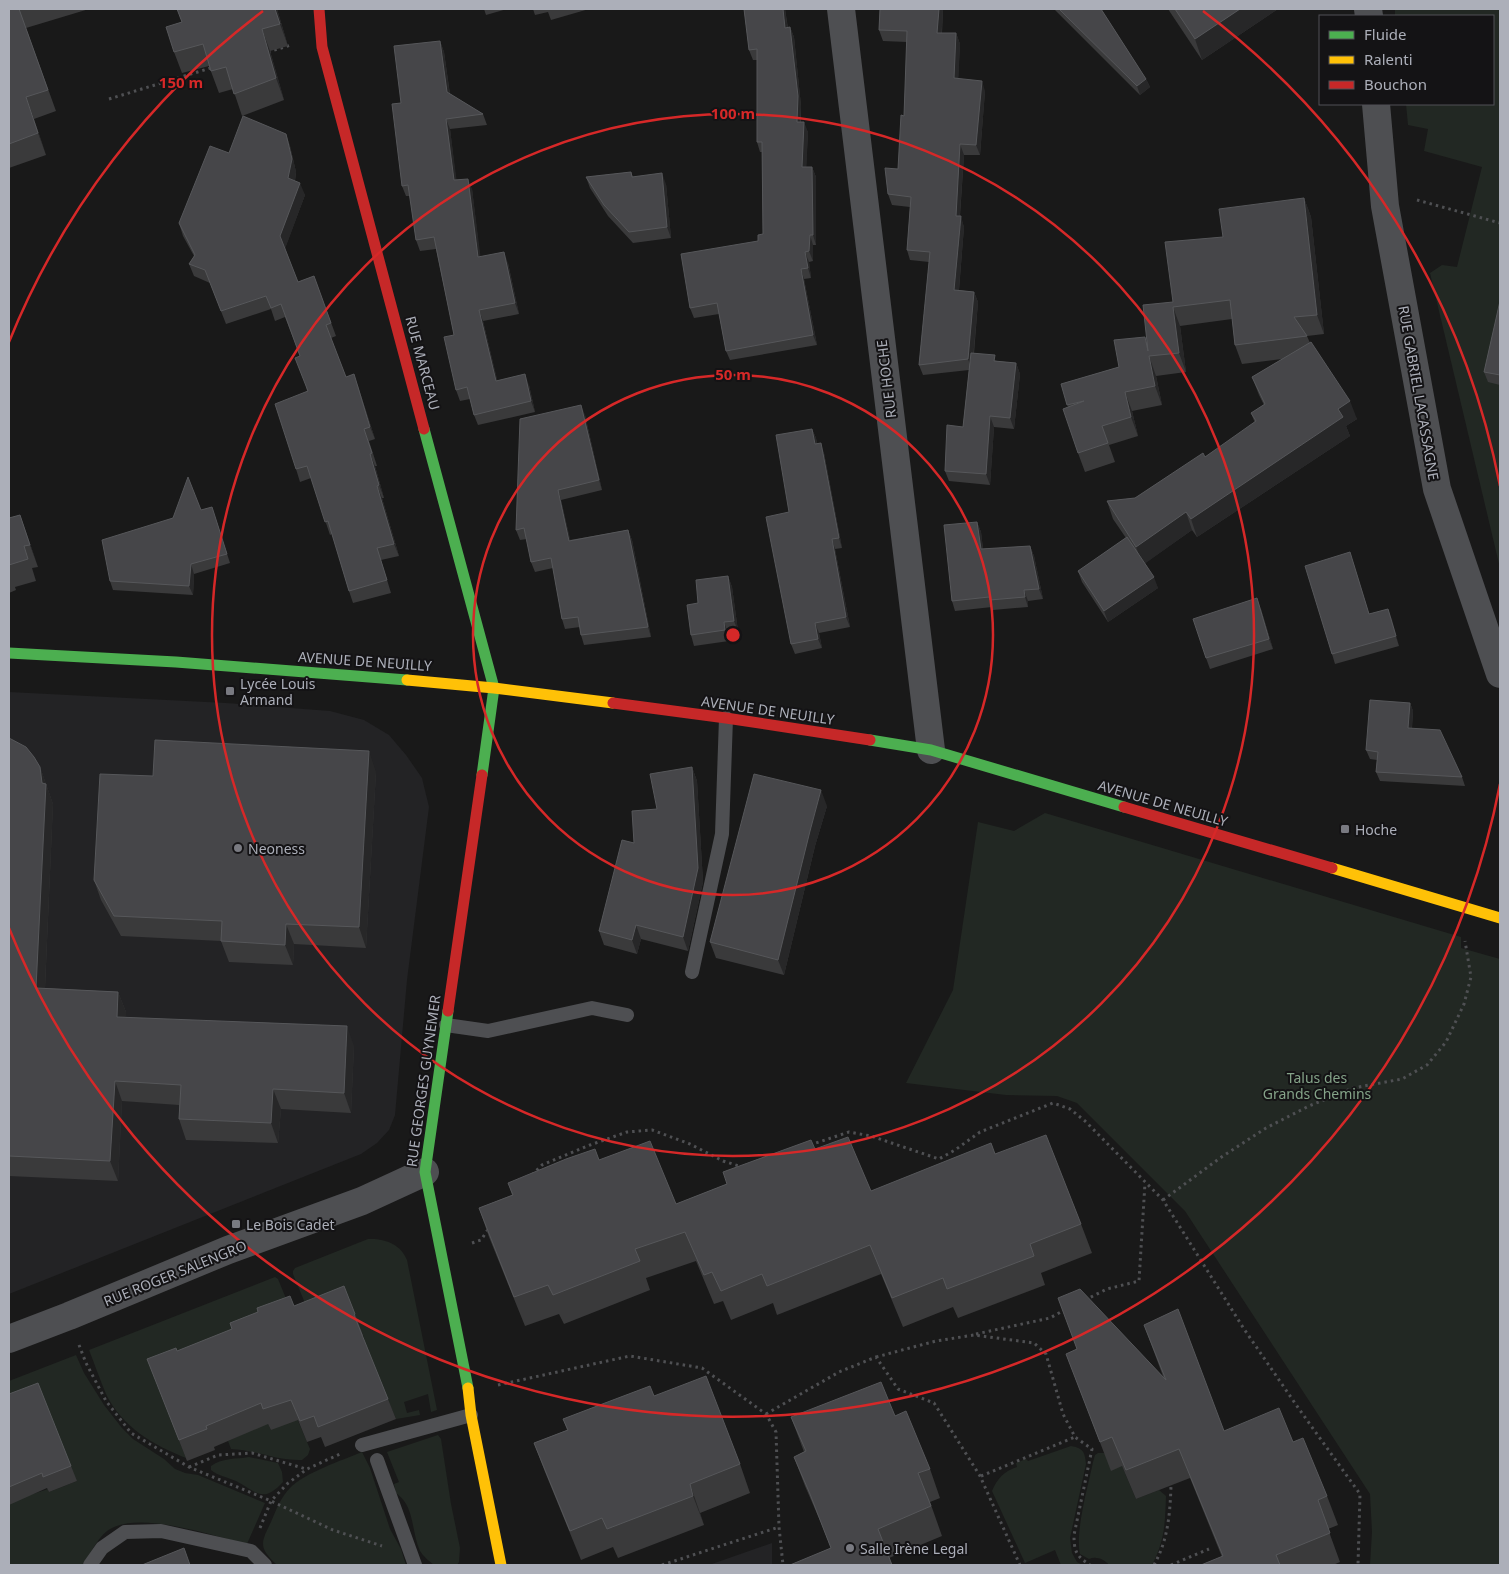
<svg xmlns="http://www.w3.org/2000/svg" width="1509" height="1574" font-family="'Noto Sans',sans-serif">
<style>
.built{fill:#232325}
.green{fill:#222823}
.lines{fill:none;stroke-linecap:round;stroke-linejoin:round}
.path{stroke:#4f5053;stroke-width:3;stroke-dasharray:2.5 4;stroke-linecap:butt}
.lane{stroke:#4e4f52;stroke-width:14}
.street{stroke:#4e4f52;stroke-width:28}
.fast{stroke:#4caf50;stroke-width:11}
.slow{stroke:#ffc107;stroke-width:11}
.jam{stroke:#c62828;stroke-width:11}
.wall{fill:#3a3a3b}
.shaded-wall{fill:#272728}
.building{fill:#464649;stroke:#56575a}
.ring{fill:none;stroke:#d62828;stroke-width:2.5}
.poi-dot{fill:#797a81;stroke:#141315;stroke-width:2}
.labels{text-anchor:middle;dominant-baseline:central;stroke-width:4;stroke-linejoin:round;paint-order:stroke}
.street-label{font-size:14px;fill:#acafb9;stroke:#141315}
.poi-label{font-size:14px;fill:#acafb9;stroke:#141315;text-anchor:start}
.park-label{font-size:14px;fill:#84a388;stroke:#141315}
.centre{fill:#d62828;stroke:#141315;stroke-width:2.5}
.ring-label{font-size:15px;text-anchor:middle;font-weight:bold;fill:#d62828;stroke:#141315;stroke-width:4;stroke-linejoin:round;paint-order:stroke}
</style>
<rect width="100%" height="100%" fill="#191919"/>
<path class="built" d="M9,692L226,703L330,711L364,720L389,735L406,755L422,778L429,807L407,980L395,1115L389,1130L377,1143L361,1154L9,1294Z
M772,1543V1565H709Z"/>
<path class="green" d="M1395,9H1500V568L1430,273L1442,265L1457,267L1482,167L1424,151L1428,129L1408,125L1406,104H1493V16H1395Z
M1045,813L1461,937V948L1500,959V1565H1370L1372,1532L1370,1494L1185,1211L1077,1103L1057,1096L1006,1095L906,1083L953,990L978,822L1014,831Z
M368,1239C384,1238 401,1244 407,1260L437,1410L431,1412L428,1394L404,1402L407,1413L419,1410L420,1415L396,1419L367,1350L363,1335L352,1308H307L293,1274V1271L295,1268Z
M275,1277L278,1279L294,1318L155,1380L186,1458C153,1445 122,1427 106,1394C100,1380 95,1365 89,1350Z
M76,1355L84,1373L104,1405L122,1428L133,1439L164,1459L175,1469L185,1473L198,1475L265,1503L247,1544C213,1536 136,1509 107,1531C96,1540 91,1554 82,1565H9V1499L33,1494L48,1489L49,1492L77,1481L9,1411V1381Z
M296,1416L310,1449L308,1455L302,1460C278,1461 256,1450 231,1449L228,1441L241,1435L266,1420L271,1430Z
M438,1435L441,1439L451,1504L460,1548L459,1562L457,1565H434C429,1561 423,1556 420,1551C411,1531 415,1506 396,1493L394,1484L399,1482L387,1452Z
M1071,1446C1083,1448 1085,1452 1086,1464L1070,1538L1072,1553L1077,1562L1083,1565H1061L1055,1550L1025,1563L992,1491C997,1479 1004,1471 1017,1467L1016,1463L1026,1459L1028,1461Z
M362,1452L370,1468L390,1529L401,1549L406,1565H277C259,1548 260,1544 271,1522C276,1510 281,1497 290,1488C304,1473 343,1460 362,1452Z
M1098,1453H1104L1122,1466L1136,1499L1159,1490L1166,1496C1165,1523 1165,1540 1152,1565H1109C1104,1559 1096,1556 1089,1559L1080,1554C1075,1531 1088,1487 1093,1462L1095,1455Z
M249,1457L278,1463L282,1472L283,1482C263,1504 257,1492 236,1481C227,1477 218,1476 211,1470V1466C221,1458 237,1459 249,1457Z"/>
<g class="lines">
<path class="path" d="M268,52L291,45
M109,99L214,67
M1417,200L1500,223
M810,1145L849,1132L871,1136L939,1159L955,1150L980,1132L1053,1103L1070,1109L1085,1121L1163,1200L1244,1329L1299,1409L1360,1494L1358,1565
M532,1175L542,1165L590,1145L627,1132L652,1130L690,1144L723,1161L742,1167
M1163,1200L1220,1158L1266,1128L1309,1106L1353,1088L1402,1079L1427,1065L1446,1042L1464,1004L1471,977L1465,941
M472,1243L481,1240L489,1228
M1085,1300L1107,1289L1139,1281L1145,1183
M976,1334L1050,1318L1066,1309
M79,1345L86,1363L106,1401L131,1433L189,1467L271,1501L333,1530L382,1546
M876,1357L936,1341L974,1335L1034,1343L1046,1354L1063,1414L1075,1437L1092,1449L1074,1535C1074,1551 1076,1556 1090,1565
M498,1385L630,1356L702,1368L766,1414L776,1432L779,1527L783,1565
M766,1414L839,1372L876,1357L898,1389L934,1403L980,1476L1020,1565
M189,1467L218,1455L252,1453L306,1469
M981,1476L1075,1437
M260,1528L271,1501L287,1484L307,1469L340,1454
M662,1565L779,1527
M1154,1565C1168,1540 1170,1514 1171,1486
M1171,1565L1209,1549"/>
<path class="lane" d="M692,972L722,834L726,718
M446,1025L488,1031L592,1008L627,1015
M362,1445L471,1415
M377,1460L415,1565
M90,1565L102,1548L125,1532L161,1531L251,1551L265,1565"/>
<path class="street" d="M841,9L931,750
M1368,9L1369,16
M1376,104L1385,206L1437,489L1500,674
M9,1339L69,1316L228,1250L362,1201L425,1172"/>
<path class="fast" d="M424,429L494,688L482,775
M9,653L176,662L407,680
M870,740L931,750L1124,807
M448,1011L425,1172L468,1388"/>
<path class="slow" d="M407,680L494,688L613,703
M1332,868L1500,918
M468,1388L471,1415L501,1565"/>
<path class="jam" d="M319,9L322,47L424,429
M613,703L726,718L870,740
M1124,807L1332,868
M448,1011L482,775"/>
</g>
<path class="wall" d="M9,9H89L26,28L56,111L34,119L46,155L9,168Z
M177,9H277L288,46L270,51L284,100L242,116L233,89L219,93L209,66L182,73L174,52L182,22Z
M484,9H507L486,15Z
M533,9H589L551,20L548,12L535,15Z
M744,9H785L788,28L790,27L794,37L801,106V122L808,132L806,167H812L816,177V245H813V261L809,262L811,278L804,279L817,345L730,360L726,351L719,314L694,318L690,308L758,241L763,234L762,152H760L757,142V60H753L749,50Z
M880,9H943L942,33H956L960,44L958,79L985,91L980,155H964L960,216L964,227L959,290L974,292L978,302L974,353L997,361L1016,363L1020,374L1014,429L994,427L990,485L949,481L945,471L963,427L969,370L923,375L919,365L929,262L910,260L907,250L910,207L892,205L888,194L898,169L904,116L907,42L883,41L879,30Z
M1054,9H1101L1146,79L1150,87L1140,95Z
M1168,9H1278L1202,60Z
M440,41L444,52L450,94L483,114L487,125L450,129L456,180L472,189L480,257L508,263L519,314L483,321L497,380L529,385L535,412L478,425L474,415L470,399L460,401L456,390L454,335L436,249L420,251L416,240L410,196H406L402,186L401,103Z
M286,134L290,146L296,172L295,181L305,195L285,248L298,282L314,276L336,336L331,338L346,377L358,386L375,439L369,441L377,466H375L384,498H382L399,556L381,560L391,593L353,603L349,591L332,534L330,535L311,478L300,482L296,469L307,391L300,356L285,317L275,321L271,309L226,324L210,283L194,276L189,264L194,256L183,236L179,223L229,153Z
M631,172L633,177L666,184L671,238L633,243L608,216L590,188L586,177Z
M1304,198L1311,217L1324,334L1307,336L1310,343L1357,419L1346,426L1350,436L1197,537L1192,530L1145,563L1158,588L1108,622L1082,582L1078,571L1126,538L1113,519L1107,501L1135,498L1205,457L1255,423L1251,413L1264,405L1259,395L1252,377L1282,359L1242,364L1235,345L1232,319L1180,326L1186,372L1156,376L1162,405L1132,411L1138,436L1109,445L1115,462L1085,472L1078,453L1068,407L1061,384L1119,367L1147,341L1173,302L1223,237Z
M1500,301V385L1488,382L1484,372Z
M585,415L602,490L561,500L570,540L628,530L632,540L651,637L584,645L581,635L580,627L565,629L562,619L553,568L535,572L531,562L527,539L520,540L516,530Z
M812,429L816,438L817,444L824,453L842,548L835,549L850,627L819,633L822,648L795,654L791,644L789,512Z
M212,507L230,563L194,574L193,595L113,590L110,581L201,510Z
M20,515L38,567L32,568L36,581L15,587L16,590L9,593V518Z
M977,522L981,532L983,549L1030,546L1034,556L1043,599L1028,601V607L993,610L992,607L955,611L952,601Z
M1350,552L1369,614L1388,609L1399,646L1335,664L1332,654Z
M728,576L732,587L738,631L728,633L729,641L694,646L691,635L698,603Z
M1261,609L1273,649L1210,669L1206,658Z
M1410,703L1413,711L1412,728L1462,777L1465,786L1380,781L1376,772L1377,760L1370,759L1366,750Z
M9,738L40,767L53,804L45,988L118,992L126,1012L125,1017L354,1046L351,1113L281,1109L278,1143L186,1140L179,1119V1105L122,1101L118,1181L9,1176Z
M692,767L697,781L703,882L688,951L641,939L637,954L604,945L599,931L634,843L657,809Z
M376,772L366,948L294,944L293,965L229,962L221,941L121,936L101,900L94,880L153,776Z
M827,806L815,846L784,975L716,958L710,942Z
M815,1149L871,1191L995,1154L1081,1224L1092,1253L1041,1273L1045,1285L958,1318L953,1307L903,1327L881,1274L777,1315L773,1303L731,1320L723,1301L714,1304L696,1261L646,1278L650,1290L564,1324L559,1314L525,1326L489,1237L479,1208L512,1195L508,1183L599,1160L676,1204L727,1184Z
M1058,1298L1164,1379L1144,1325L1224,1431L1293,1442L1327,1496L1338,1525L1328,1529L1340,1562L1333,1565H1201L1222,1557L1190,1478L1136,1499L1122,1466L1111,1471L1066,1354L1077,1349Z
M294,1306L355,1314L363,1335L362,1336L388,1399L396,1419L325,1447L321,1437L307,1442L298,1420L271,1430L268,1424L214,1447L215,1450L187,1461L147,1359L177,1351Z
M9,1394L71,1466L77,1481L49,1492L47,1488L9,1505Z
M654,1396L740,1464L750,1493L700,1513L704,1525L618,1558L613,1547L581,1560L545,1472L534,1443L567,1430L563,1419Z
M895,1416L930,1469L940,1498L930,1502L942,1536L889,1558L831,1548L821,1523L805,1486L794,1457L804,1452L791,1417Z"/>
<path class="shaded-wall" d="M275,9H277L288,46L280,24Z
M783,9H785L789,38L785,28Z
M939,9H943L941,43L937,33Z
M1240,9H1278L1202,60L1195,39Z
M790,27L794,37L801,106L800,131L797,122Z
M262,29L270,51L284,100L276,78Z
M956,33L960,44L958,89L954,78Z
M440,41L444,52L451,103L447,92Z
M1146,79L1150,87L1140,95L1137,86Z
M982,81L985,91L980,155L976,145Z
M26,97L34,119L46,155L38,133Z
M446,119L450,129L458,191L454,180Z
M804,122L808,132L806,177L802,167Z
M286,134L290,146L296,172L293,191L288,178Z
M960,144L964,155L959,226L956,216Z
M812,167L816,177V245L813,235Z
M662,173L666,184L671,238L667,227Z
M468,179L472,189L482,268L478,257Z
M300,183L305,195L285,249L280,236Z
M1304,198L1311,217L1324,334L1317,315Z
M961,216L964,227L958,300L954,290Z
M810,235L813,245V261L809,251Z
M504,252L508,263L519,314L515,303Z
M805,252L809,262L811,278L808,268Z
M801,269L804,279L817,345L813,335Z
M974,292L978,302L972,370L968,359Z
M1173,307L1180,326L1186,372L1179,353Z
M479,310L483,321L500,391L496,381Z
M1149,356L1156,376L1162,405L1155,386Z
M1016,363L1020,374L1014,429L1010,418Z
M354,374L358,386L375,439L370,427Z
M525,374L529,385L535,412L531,401Z
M1125,392L1132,411L1138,436L1131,417Z
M1350,401L1357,419L1346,426L1350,436L1197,537L1191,519L1338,409Z
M581,405L585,415L602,490L599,480Z
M990,416L994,427L990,485L986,474Z
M812,429L816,438L818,454L815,444Z
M821,443L824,453L842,548L839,538Z
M370,454L375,466L384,498L379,485Z
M377,486L382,498L399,556L394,544Z
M558,490L561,500L573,551L569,541Z
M1186,512L1192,530L1143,565L1136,547Z
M20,515L28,537L38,567L30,545Z
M977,522L981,532L984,559L981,549Z
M628,530L632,540L651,637L648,627Z
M832,539L835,549L850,627L846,617Z
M1030,546L1034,556L1043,599L1039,589Z
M191,564L194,574L193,595L189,586Z
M728,576L732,587L738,631L734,621Z
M1154,577L1158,588L1108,622L1104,611Z
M1024,590L1028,601V607L1025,597Z
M1257,598L1261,609L1273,649L1269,639Z
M1388,609L1392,619L1399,646L1396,636Z
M724,622L728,633L729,641L725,630Z
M815,623L819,633L822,648L818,639Z
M1410,703L1413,711L1411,737L1408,728Z
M369,751L376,772L366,948L359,927Z
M40,767L53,804L44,1008L36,988L42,783Z
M692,767L697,781L703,882L688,951L683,937Z
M821,790L827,806L815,846L784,975L778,960L810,831Z
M286,924L294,944L293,965L285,945Z
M636,925L641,939L637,954L632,940Z
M118,992L126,1012L125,1037L117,1017Z
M347,1026L354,1046L351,1113L344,1093Z
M115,1081L122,1101L118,1181L110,1161Z
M273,1089L281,1109L278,1143L271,1123Z
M690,1484L700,1513L704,1525L693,1496Z"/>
<path class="building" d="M9,9H19L48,90L26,97L38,133L9,144Z
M177,9H275L280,24L262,29L276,78L234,94L226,67L211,71L203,44L174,52L166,27L182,22Z
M744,9H783L785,28L790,27L798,96L797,122H804L802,167H812L813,235H810L809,251L805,252L808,268L801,269L813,335L726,351L717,303L690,308L681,254L758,241V235L763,234L762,142H757V49L749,50Z
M880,9H939L937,33H956L954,78L982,81L976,145L960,144L956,216H961L954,290L974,292L968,359L919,365L930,252L907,250L911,197L888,194L885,168L898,169L901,115L904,116L907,31L879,30Z
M1059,9H1101L1146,79L1137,86Z
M1175,9H1240L1195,39Z
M440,41L447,92L483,114L446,119L454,180L468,179L478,257L504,252L515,303L479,310L496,381L525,374L531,401L474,415L467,387L456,390L444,337L454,335L434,237L416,240L408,185L402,186L392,104L401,103L394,46Z
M243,116L286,134L292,159L288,178L300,183L280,236L298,282L314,276L331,323L326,325L346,377L354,374L370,427L364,429L372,453L370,454L379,485L377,486L394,544L377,548L387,580L349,591L328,521L325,522L307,466L296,469L275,404L308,391L295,358L300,356L281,304L271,308L266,296L221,311L205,270L189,264L195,255L179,223L210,146L229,153Z
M631,172L632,177L662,173L667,227L629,232L604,205L586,177Z
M1304,198L1317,315L1294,317L1307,336L1235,345L1230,300L1173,307L1179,353L1149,356L1155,386L1125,392L1131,417L1102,426L1108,443L1078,453L1063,409L1084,401L1067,405L1061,384L1119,367L1114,340L1145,337L1148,351L1143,305L1173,302L1165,242L1223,237L1219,209Z
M1500,301V375L1484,372Z
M1311,342L1350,401L1338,409L1343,417L1191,519L1186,512L1136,547L1107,501L1135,498L1203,453L1205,457L1256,421L1251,413L1265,404L1252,377Z
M971,353L995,355L994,361L1016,363L1010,418L990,416L986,474L945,471L947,425L963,427Z
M581,405L599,480L558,490L569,541L628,530L648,627L581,635L578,617L562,619L551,558L531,562L524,528L516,530L520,419Z
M812,429L815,444L821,443L839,538L832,539L846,617L815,623L818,639L791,644L766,517L789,512L776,435Z
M188,477L201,510L212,507L227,554L191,564L189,586L110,581L102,540L173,518Z
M20,515L30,545L24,546L28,559L9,565V518Z
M977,522L981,549L1030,546L1039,589L1024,590L1025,597L990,600L989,597L952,601L944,525Z
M1127,537L1154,577L1104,611L1078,571Z
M1350,552L1369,614L1388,609L1396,636L1332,654L1305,566Z
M728,576L734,621L724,622L725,630L691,635L687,605L698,603L696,580Z
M1257,598L1269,639L1206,658L1193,619Z
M1370,700L1410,703L1408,728L1440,730L1462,777L1376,772L1378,752L1366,750Z
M9,738L26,747L34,757L40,767L42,783L46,784L36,988L118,992L117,1017L347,1026L344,1093L273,1089L271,1123L179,1119L181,1085L115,1081L110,1161L9,1156Z
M155,740L369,751L359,927L286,924L285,945L221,941L222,921L114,916L94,880L100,774L153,776Z
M692,767L698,868L683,937L636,925L632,940L599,931L622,840L634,843L632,811L657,809L650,774Z
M754,774L821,790L810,831L778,960L710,942Z
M1046,1135L1081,1224L1030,1244L1034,1256L947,1289L943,1278L892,1298L870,1245L767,1286L762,1274L721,1291L712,1272L704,1275L685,1232L635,1249L640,1261L553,1295L548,1285L514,1297L479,1208L513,1195L508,1183L566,1159L595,1149L599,1160L650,1141L676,1204L727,1184L723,1172L811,1140L815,1149L848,1137L871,1191L991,1143L995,1154Z
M344,1286L355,1314L354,1315L388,1399L318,1427L314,1416L300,1421L291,1400L263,1409L261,1403L206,1426L207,1429L179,1440L147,1359L176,1348L177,1351L232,1329L230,1323L258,1312L257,1308L290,1296L294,1306Z
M1080,1289L1166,1380L1144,1325L1178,1309L1224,1431L1279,1408L1293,1442L1303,1438L1327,1496L1318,1500L1330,1533L1276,1555L1280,1565H1201L1223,1556L1179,1449L1126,1470L1112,1437L1100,1442L1066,1354L1077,1349L1058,1298Z
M706,1376L740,1464L690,1484L693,1496L607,1529L602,1518L570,1531L534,1443L568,1430L563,1419L605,1403L650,1386L654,1396Z
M881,1382L895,1416L906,1411L930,1469L918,1473L931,1506L878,1529L892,1565H790L831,1548L810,1494L794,1457L806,1451L791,1417Z
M38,1383L71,1466L43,1477L42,1473L9,1487V1394Z
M184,1548L190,1565H142Z"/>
<g class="ring">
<circle cx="733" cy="635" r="260"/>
<circle cx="733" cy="635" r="521"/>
<path d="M1500 784A781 781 0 0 1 9 928M9 342A781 781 0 0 1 263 11M1203 11A781 781 0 0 1 1500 486"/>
</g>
<g class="poi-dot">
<rect x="225" y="686" width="10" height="10" rx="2.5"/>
<rect x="1340" y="824" width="10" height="10" rx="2.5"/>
<circle cx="238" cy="848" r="5"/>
<rect x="231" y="1219" width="10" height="10" rx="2.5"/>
<circle cx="850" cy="1548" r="5"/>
</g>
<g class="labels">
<g class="street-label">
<text transform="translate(423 363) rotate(75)">RUE MARCEAU</text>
<text transform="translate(886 379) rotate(-97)">RUE HOCHE</text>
<text transform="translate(1419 393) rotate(80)">RUE GABRIEL LACASSAGNE</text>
<text transform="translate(365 661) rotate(4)">AVENUE DE NEUILLY</text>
<text transform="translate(768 710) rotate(8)">AVENUE DE NEUILLY</text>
<text transform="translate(1163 803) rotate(16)">AVENUE DE NEUILLY</text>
<text transform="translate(423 1081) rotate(-82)">RUE GEORGES GUYNEMER</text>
<text transform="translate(175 1273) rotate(-22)">RUE ROGER SALENGRO</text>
</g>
<g class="poi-label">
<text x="240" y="683">Lycée Louis<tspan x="240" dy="16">Armand</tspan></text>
<text x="1355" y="829">Hoche</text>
<text x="248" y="848">Neoness</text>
<text x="246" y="1224">Le Bois Cadet</text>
<text x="860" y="1548">Salle Irène Legal</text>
</g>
<g class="park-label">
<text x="1317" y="1077">Talus des<tspan x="1317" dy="16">Grands Chemins</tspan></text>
</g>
</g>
<circle cx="733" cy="635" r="8" class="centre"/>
<g class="ring-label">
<text x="181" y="88">150 m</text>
<text x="733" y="119">100 m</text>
<text x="733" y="380">50 m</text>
</g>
<rect width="1509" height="1574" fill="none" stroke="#acafb9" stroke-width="20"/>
<rect x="1319" y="15" width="175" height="90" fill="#141315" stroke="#515157"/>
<rect x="1329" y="31" width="25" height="8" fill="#4caf50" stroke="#515157"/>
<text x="1364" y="40" font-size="15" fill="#acafb9">Fluide</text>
<rect x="1329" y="56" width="25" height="8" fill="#ffc107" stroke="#515157"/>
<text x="1364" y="65" font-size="15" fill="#acafb9">Ralenti</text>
<rect x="1329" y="81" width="25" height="8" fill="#c62828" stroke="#515157"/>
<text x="1364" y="90" font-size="15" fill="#acafb9">Bouchon</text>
</svg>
